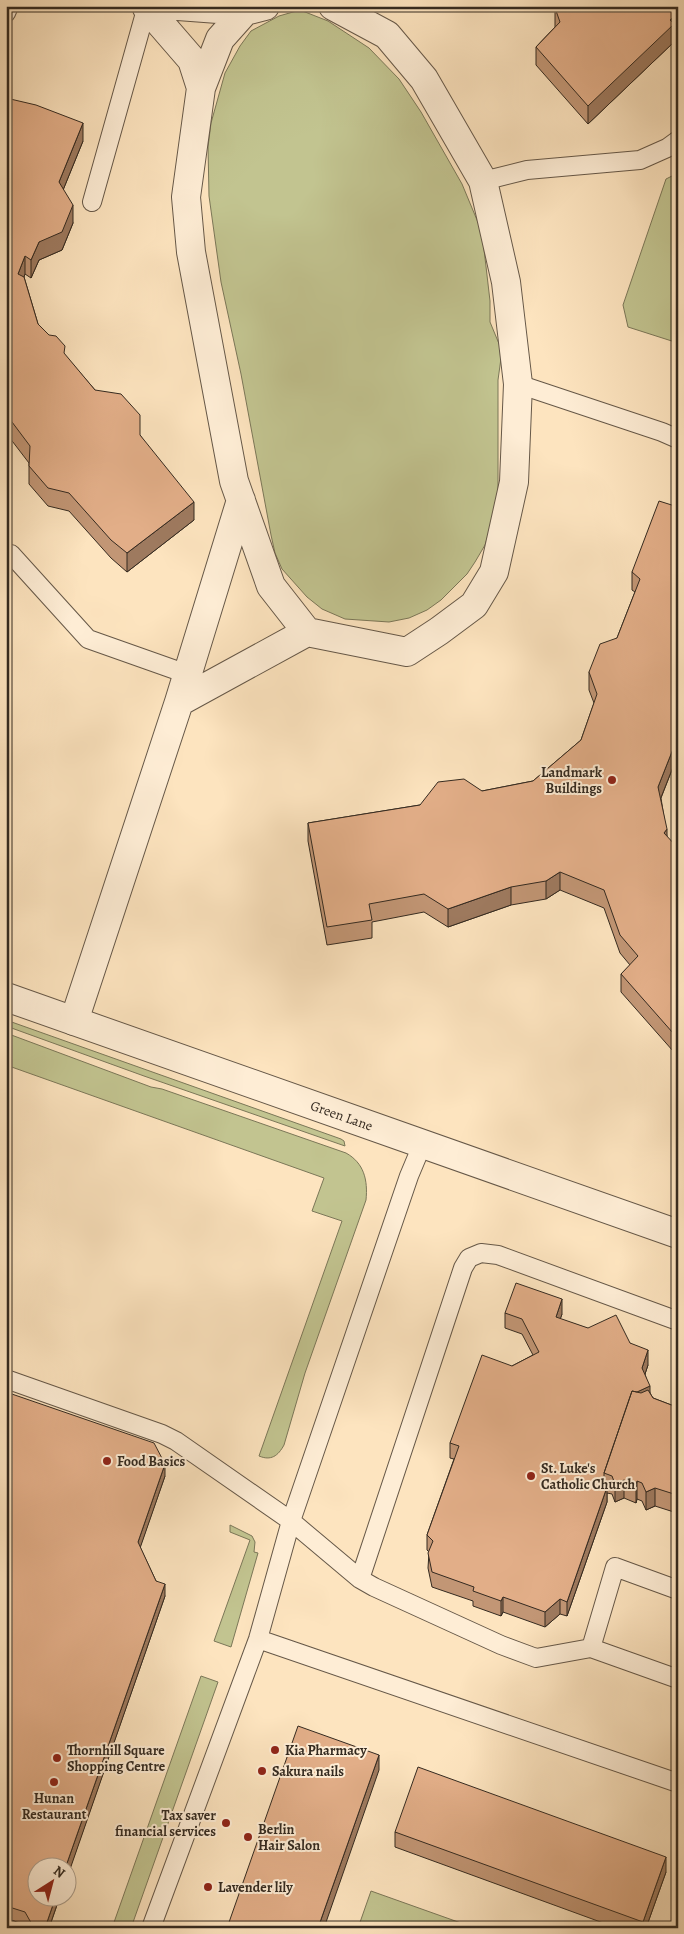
<svg xmlns="http://www.w3.org/2000/svg" width="684" height="1934" font-family="Alegreya,serif">
<style>
.green{fill:#c2c490;stroke:#7b7758}
.lines{fill:none;stroke-linecap:round;stroke-linejoin:round}
.service-casing{stroke:#665848;stroke-width:20}
.minor-casing{stroke:#665848;stroke-width:30}
.tertiary-casing{stroke:#665848;stroke-width:30}
.service{stroke:#feedd5;stroke-width:18}
.minor{stroke:#feedd5;stroke-width:28}
.tertiary{stroke:#feedd5;stroke-width:28}
.wall{fill:#c29675;stroke:#342a20}
.shaded-wall{fill:#9e7a5f;stroke:#342a20}
.building{fill:#e2ae88;stroke:#342a20}
.poi-dot{fill:#8f2418;stroke:#feedd5;stroke-width:2}
.labels{text-anchor:middle;dominant-baseline:central;stroke-width:4;stroke-linejoin:round;paint-order:stroke}
.poi-label{font-size:14px;font-weight:bold;fill:#342a20;stroke:#feedd5;text-anchor:start}
.street-label{font-size:14px;fill:#342a20;stroke:#feedd5}
</style>
<rect width="100%" height="100%" fill="#fde4bf"/>
<filter id="stains"><feTurbulence type="fractalNoise" baseFrequency=".004" numOctaves="4"/><feColorMatrix values="0 0 0 0 .2 0 0 0 0 .09 0 0 0 0 .02 0 0 0 .5 -.17"/></filter>
<radialGradient id="worn" r=".72"><stop offset=".6" stop-color="#630" stop-opacity="0"/><stop offset="1" stop-color="#630" stop-opacity=".3"/></radialGradient>
<path class="green" d="M300,10L328,21L369,48L399,79L421,112L462,184L482,232L490,301V322L502,351L498,380V504L485,545L475,562L467,574L441,600L427,610L409,618L389,622L345,619L322,609L307,597L282,569L275,553L271,535L241,374L221,282L209,196L208,147L211,123L225,73L240,46L251,31L279,16Z
M678,173V343L628,327L623,305L666,179Z
M6,1020L341,1139L344,1141L345,1146L144,1076L6,1026Z
M6,1033L151,1087L162,1089L346,1153C364,1163 368,1180 366,1200L305,1373L284,1445C278,1456 271,1461 259,1456L342,1221L312,1211L324,1178L6,1065Z
M230,1525L252,1536L255,1542L254,1552L258,1553L231,1647L214,1641L250,1540L230,1532Z
M201,1676L218,1682L131,1928H112Z
M371,1891L475,1928H358Z"/>
<g class="lines">
<g class="service-casing">
<path id="service" d="M6,13L9,6
M483,181L527,170L640,160L667,148L678,140
M92,202L147,6
M518,384L662,432L678,439
M11,554L88,639L187,674
M6,1379L162,1434L176,1441L291,1521L360,1579L374,1587L501,1645L536,1658L591,1648L615,1567L678,1590
M360,1579L463,1268L469,1258L481,1253L498,1255L678,1321
M258,1639L678,1783
M591,1648L678,1679
M151,1928L258,1639L291,1521L409,1176L422,1145"/>
</g>
<g class="minor-casing">
<path id="minor" d="M178,6L245,11
M265,6L245,11L220,39L201,88L186,197L191,252L234,481L271,586L307,632
M147,8L192,60L201,88
M179,702L307,632L407,652L439,631L474,605L494,572L514,482L518,384L506,282L483,181L424,79L387,35L333,6
M74,1021L179,702L241,500"/>
</g>
<g class="tertiary-casing">
<g id="tertiary">
<path id="s1" d="M6,997L678,1234"/>
</g>
</g>
<use href="#service" class="service"/>
<use href="#minor" class="minor"/>
<use href="#tertiary" class="tertiary"/>
</g>
<path class="wall" d="M553,6H678L674,35V42L588,124L536,65V47L555,27V8Z
M6,98L83,141L63,190L73,223L62,250L39,260L31,278L25,274L24,277L38,324L95,390L140,435L194,520L127,572L111,558L69,511L48,506L29,484V463L6,433Z
M678,507V763L675,762L661,798L667,837L678,848V1047L673,1051L621,992V974L630,965L620,953L604,908L560,890L546,899L511,905L448,927L424,912L372,922V938L327,945L308,841V823L420,805L482,791L533,781L581,740L594,703L589,690V672L617,638L635,592L632,590V572Z
M505,1313L562,1314L560,1319L630,1343L648,1365L645,1374L650,1393L653,1398L674,1406L678,1404V1516L677,1513L655,1506L646,1510L642,1501L637,1499L636,1503L624,1498L615,1502L612,1494L607,1493V1502L567,1616L560,1614L545,1627L503,1612L501,1616L473,1606V1601L432,1587L428,1568L429,1552L427,1550V1535L454,1459L450,1458V1443L512,1366L533,1355L522,1334L505,1328Z
M6,1392L165,1476L140,1547L156,1581L165,1596L49,1928H27L25,1925L6,1918Z
M395,1832L666,1872L646,1928H617L395,1847Z"/>
<path class="shaded-wall" d="M678,13V31L674,35V42L588,124V106Z
M83,123V141L59,200V182Z
M73,205V223L62,250L39,260L31,278V260L39,242Z
M25,256V274L18,292V274Z
M194,502V520L127,572V553Z
M7,704V716L6,719V706Z
M675,744V762L658,805V787Z
M667,829V847L664,833Z
M560,872V890L546,899V881Z
M511,887V905L448,927V909Z
M678,1029V1047L673,1051V1033Z
M562,1299V1314L556,1332V1317Z
M648,1350V1365L642,1383V1368Z
M650,1386V1401L632,1394Z
M165,1464V1476L138,1554V1542Z
M604,1477V1491L601,1485Z
M624,1480V1498L615,1502V1484Z
M637,1481V1499L636,1503V1485Z
M607,1487V1502L567,1616V1602Z
M655,1488V1506L646,1510V1492Z
M165,1584V1596L68,1875V1866H66Z
M503,1597V1612L501,1616V1601Z
M560,1599V1614L545,1627V1612Z
M379,1755V1770L324,1928H318Z
M666,1857V1872L646,1928H643V1922Z
M56,1896H60L49,1928H45Z"/>
<path class="building" d="M555,6H678V13L670,20L674,24L588,106L536,47L560,22L555,8Z
M6,98L36,105L83,123L59,182L73,205L62,232L39,242L31,260L25,256L18,274L24,277L38,324L49,335L56,336L65,346L64,353L95,390L121,394L140,415V435L194,502L127,553L111,540L69,493L48,488L29,466L30,446L6,414Z
M659,501L678,507V745L675,744L658,787L667,829L664,833L678,848V1029L673,1033L621,974L638,956L620,935L604,890L560,872L546,881L511,887L448,909L424,894L369,904L372,920L327,927L308,823L420,805L438,782L464,779L482,791L533,781L581,740L597,694L589,672L600,644L617,638L640,579L632,572Z
M516,1283L562,1299L556,1317L588,1328L616,1315L630,1343L648,1350L642,1368L650,1386L637,1392L632,1391L604,1473V1477L601,1485L607,1487L567,1602L560,1599L545,1612L503,1597L501,1601L473,1591L474,1587L432,1572L428,1553L433,1541L427,1535L459,1446L450,1443L482,1355L512,1366L539,1352L522,1319L505,1313Z
M648,1390L653,1398L674,1406L678,1404V1498L677,1495L655,1488L646,1492L642,1483L637,1481L636,1485L624,1480L615,1484L612,1476L604,1473L632,1391L641,1393Z
M6,1392L154,1443L165,1464L138,1542L156,1581L165,1584L66,1866H38V1896H56L45,1928H34L25,1912L6,1906Z
M298,1726L379,1755L318,1928H227Z
M418,1767L666,1857L643,1922L395,1832Z"/>
<g class="poi-dot">
<circle cx="612" cy="780" r="5"/>
<circle cx="107" cy="1461" r="5"/>
<circle cx="531" cy="1476" r="5"/>
<circle cx="275" cy="1750" r="5"/>
<circle cx="57" cy="1758" r="5"/>
<circle cx="262" cy="1771" r="5"/>
<circle cx="54" cy="1782" r="5"/>
<circle cx="226" cy="1823" r="5"/>
<circle cx="248" cy="1837" r="5"/>
<circle cx="208" cy="1887" r="5"/>
</g>
<g class="labels">
<g class="poi-label">
<text x="602" y="772" text-anchor="end">Landmark<tspan x="602" dy="16">Buildings</tspan></text>
<text x="117" y="1461">Food Basics</text>
<text x="541" y="1468">St. Luke's<tspan x="541" dy="16">Catholic Church</tspan></text>
<text x="67" y="1750">Thornhill Square<tspan x="67" dy="16">Shopping Centre</tspan></text>
<text x="285" y="1750">Kia Pharmacy</text>
<text x="272" y="1771">Sakura nails</text>
<text x="54" y="1798" text-anchor="middle">Hunan<tspan x="54" dy="16">Restaurant</tspan></text>
<text x="216" y="1815" text-anchor="end">Tax saver<tspan x="216" dy="16">financial services</tspan></text>
<text x="258" y="1829">Berlin<tspan x="258" dy="16">Hair Salon</tspan></text>
<text x="218" y="1887">Lavender lily</text>
</g>
<g class="street-label">
<text stroke="none"><textPath href="#s1" startOffset="356">Green Lane</textPath></text>
</g>
</g>
<rect width="684" height="1934" fill="none" stroke="#fde4bf" stroke-width="25"/>
<rect x="8" y="8" width="669" height="1919" fill="none" stroke="#342a20" stroke-width="2.5"/>
<rect x="12" y="12" width="659" height="1909" fill="none" stroke="#342a20"/>
<g transform="translate(52 1882) rotate(36)"><circle r="24" fill="#feedd5" stroke="#ad9f8d"/>
<path d="M0-4L9 19L0 12L-9 19Z" fill="#8f2418"/>
<text y="-8" font-size="14" font-weight="bold" text-anchor="middle" fill="#342a20">N</text>
</g>
<rect width="100%" height="100%" filter="url(#stains)"/>
<rect width="100%" height="100%" fill="url(#worn)"/>
</svg>
